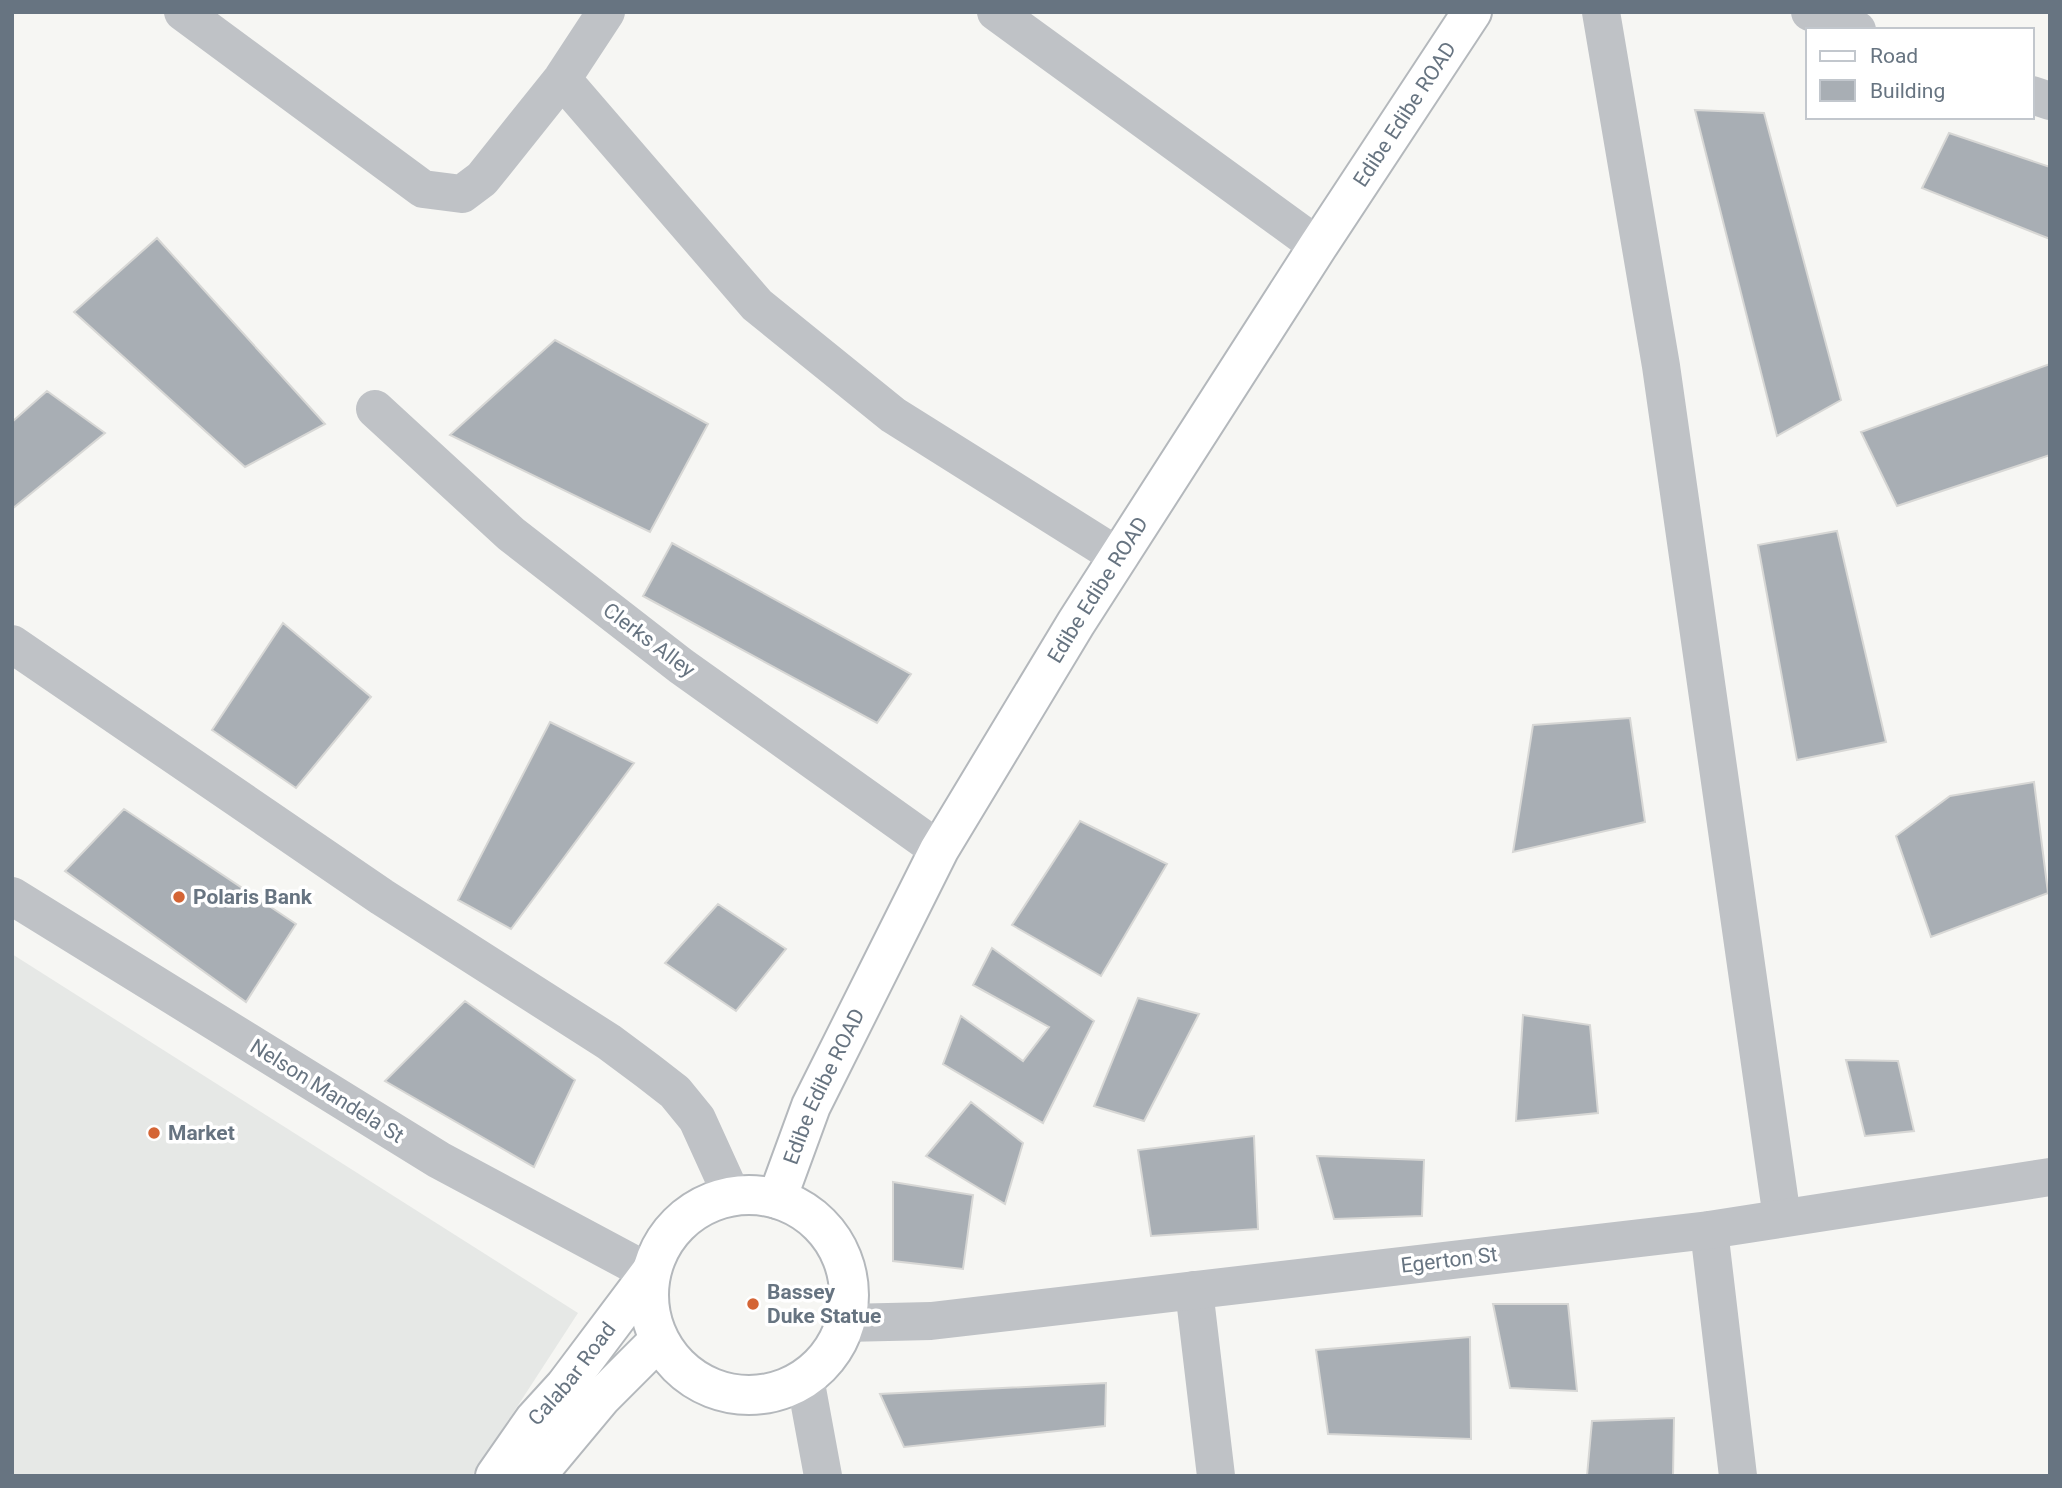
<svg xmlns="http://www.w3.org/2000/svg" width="2062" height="1488" font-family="Roboto,sans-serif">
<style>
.built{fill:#e6e8e6}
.building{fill:#a8aeb4;stroke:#d7d7d5;stroke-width:2}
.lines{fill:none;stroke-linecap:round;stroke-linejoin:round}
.secondary-casing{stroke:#b4b8bc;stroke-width:42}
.minor{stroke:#bfc2c6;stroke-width:38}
.tertiary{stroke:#bfc2c6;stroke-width:38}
.secondary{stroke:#fff;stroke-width:38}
.poi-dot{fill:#d46535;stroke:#fff;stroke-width:2.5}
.labels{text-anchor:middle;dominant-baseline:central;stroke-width:7;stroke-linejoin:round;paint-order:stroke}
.street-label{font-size:21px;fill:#677481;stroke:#fff}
.poi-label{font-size:21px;font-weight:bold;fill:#677481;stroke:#fff;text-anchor:start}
</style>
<rect width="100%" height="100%" fill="#f6f6f3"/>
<path class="built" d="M12,954L578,1313L472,1476H12Z"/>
<path class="building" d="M1695,110L1764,113L1841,400L1777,436Z
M1949,133L2050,167V239L1922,188Z
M157,238L325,424L245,467L74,312Z
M555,340L708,424L650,532L450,435Z
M2050,364V455L1897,506L1861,432Z
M47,391L105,433L12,509V422Z
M1837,531L1886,742L1797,760L1758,545Z
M672,543L911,674L877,723L643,596Z
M283,623L371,697L296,788L212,730Z
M1630,718L1645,822L1513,852L1533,725Z
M550,722L634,763L511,929L458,900Z
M2034,782L2048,893L1931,937L1896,836L1950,796Z
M124,809L296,924L246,1002L65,871Z
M1080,821L1167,864L1101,976L1012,925Z
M718,904L786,949L736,1011L665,963Z
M992,948L1094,1021L1043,1123L943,1064L961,1016L1023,1061L1049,1027L973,985Z
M1138,998L1199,1014L1144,1121L1094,1106Z
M465,1001L575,1080L534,1167L385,1081Z
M1523,1015L1590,1025L1598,1113L1516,1121Z
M1846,1060L1898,1061L1914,1131L1865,1136Z
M971,1102L1023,1143L1005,1204L926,1156Z
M1254,1136L1258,1229L1151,1236L1138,1150Z
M1317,1156L1424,1160L1422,1216L1334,1219Z
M893,1182L973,1195L963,1269L893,1261Z
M1493,1304H1568L1577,1391L1510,1388Z
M1470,1337L1471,1439L1328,1434L1316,1350Z
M1106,1383L1105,1426L904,1447L880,1394Z
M1674,1418L1673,1476H1587L1592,1421Z"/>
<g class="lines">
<g class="secondary-casing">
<g id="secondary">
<circle cx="749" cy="1295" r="100"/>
<path id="s1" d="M777,1199L811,1106L939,850L1076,623L1318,246L1472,12"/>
<path id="s2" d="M495,1476L534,1420L565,1386L650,1273"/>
<path d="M536,1476L601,1398L658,1341"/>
</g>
</g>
<path class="minor" d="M183,12L423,189L462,194L482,179L562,79L606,12
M996,12L1318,246
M1601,12L1661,366L1782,1218
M1810,12L1857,30
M562,79L757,305L893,415L1119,557
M2032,95L2050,101
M375,409L511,534L681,666L939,850
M12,644L382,897L609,1042L648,1071L675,1092L697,1119L732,1196
M12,896L439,1160L650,1273
M1709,1230L1738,1476
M1194,1290L1216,1476
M805,1378L823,1476"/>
<path class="tertiary" d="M845,1323L931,1321L1709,1230L2050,1177"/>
<use href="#secondary" class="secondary"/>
</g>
<g class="poi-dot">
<circle cx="179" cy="897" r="7"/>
<circle cx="154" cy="1133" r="7"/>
<circle cx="753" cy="1304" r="7"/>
</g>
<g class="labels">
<g class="street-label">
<text stroke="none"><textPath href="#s1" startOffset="1256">Edibe Edibe ROAD</textPath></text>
<text stroke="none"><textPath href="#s1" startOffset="690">Edibe Edibe ROAD</textPath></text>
<text transform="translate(649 640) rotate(37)">Clerks Alley</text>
<text stroke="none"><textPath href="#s1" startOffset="122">Edibe Edibe ROAD</textPath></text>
<text transform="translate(327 1091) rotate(32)">Nelson Mandela St</text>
<text transform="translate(1449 1260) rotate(-7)">Egerton St</text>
<text stroke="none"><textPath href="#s2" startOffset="128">Calabar Road</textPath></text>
</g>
<g class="poi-label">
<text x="193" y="897">Polaris Bank</text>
<text x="168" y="1133">Market</text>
<text x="767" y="1292">Bassey<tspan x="767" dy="24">Duke Statue</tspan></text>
</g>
</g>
<rect width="2062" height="1488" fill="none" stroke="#677481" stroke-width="28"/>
<rect x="1806" y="28" width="228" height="91" fill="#ffffff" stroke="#c2c7cd" stroke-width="2"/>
<rect x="1820" y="51" width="35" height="10" fill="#ffffff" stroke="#c2c7cd" stroke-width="2"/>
<text x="1870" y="63" font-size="21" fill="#677481">Road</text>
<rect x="1820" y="80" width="35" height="21" fill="#a8aeb4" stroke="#c2c7cd" stroke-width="2"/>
<text x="1870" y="98" font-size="21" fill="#677481">Building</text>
</svg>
